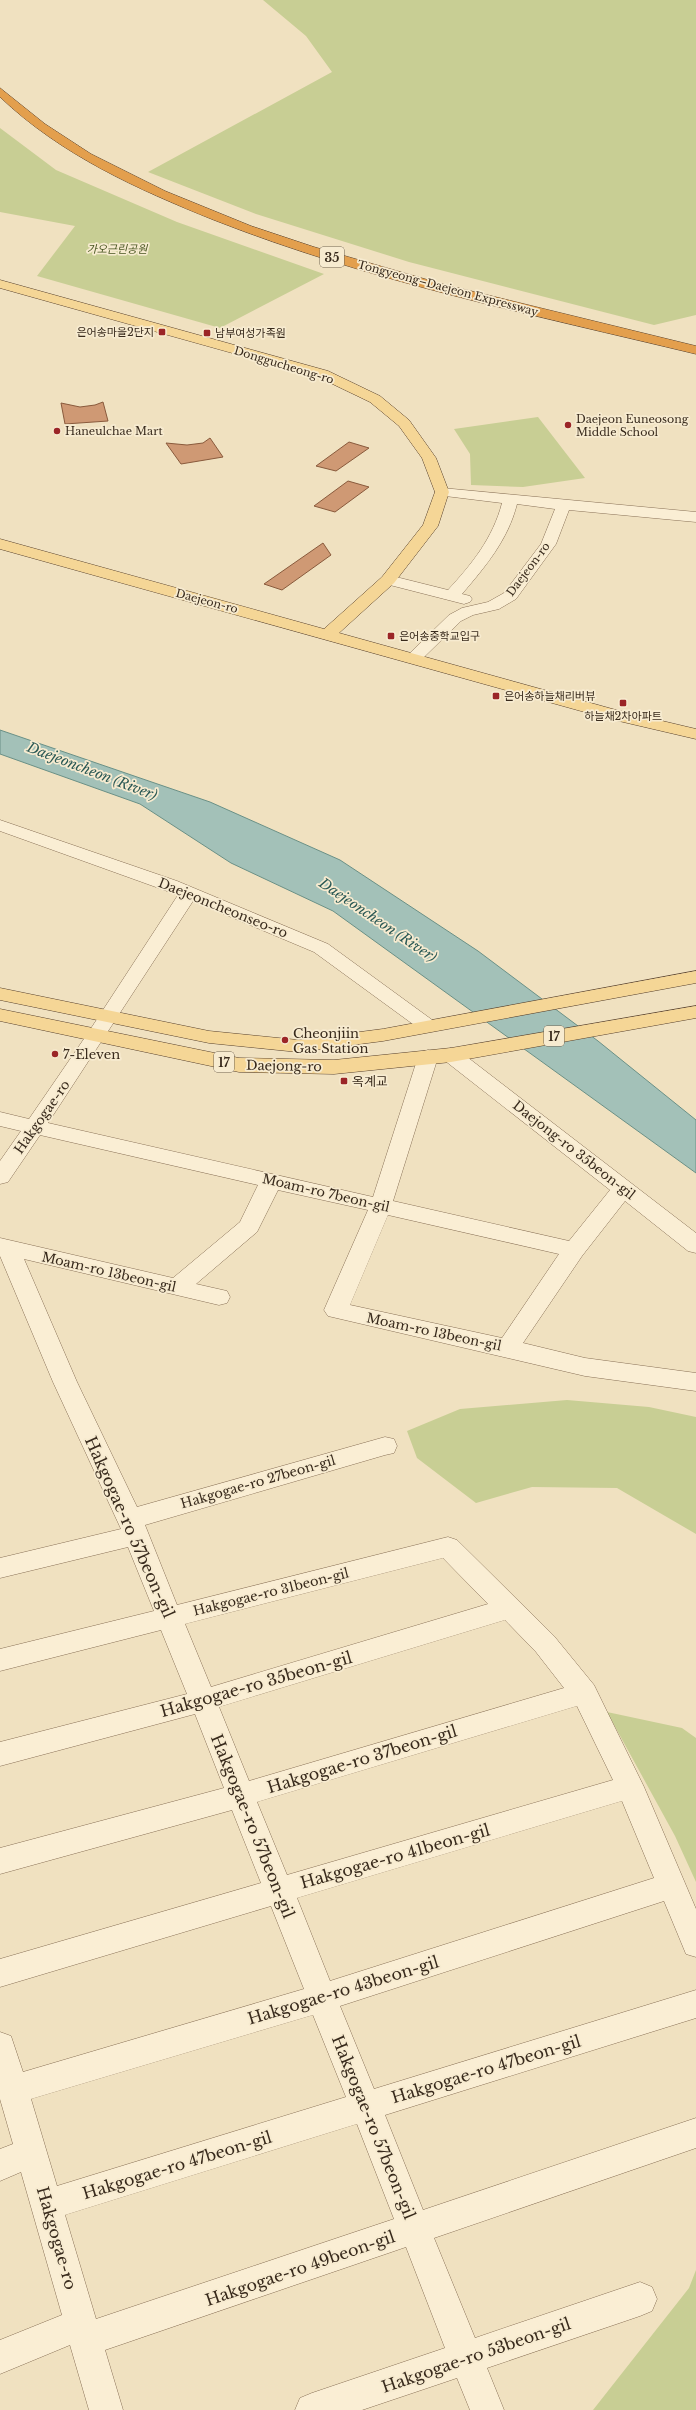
<svg xmlns="http://www.w3.org/2000/svg" width="696" height="2410" font-family="'Libre Baskerville','Noto Sans KR',serif">
<style>
.green{fill:#c8ce94}
.water{fill:#a3c1b8;stroke:#6a9086}
.building{fill:#cf9974;stroke:#895a3c}
.lines{fill:none;stroke-linecap:round;stroke-linejoin:round}
.minor-casing{stroke:#897157;stroke-width:1}
.major-casing{stroke:#57402c;stroke-width:1}
.highway-casing{stroke:#57402c;stroke-width:1}
.minor{fill:#faeed4;fill-rule:evenodd}
.major{fill:#f5d696;fill-rule:evenodd}
.highway{fill:#e39f4d;fill-rule:evenodd}
.poi-dot{fill:#9b2527;stroke:#f7ebd0;stroke-width:1.5}
.labels{text-anchor:middle;dominant-baseline:central;stroke-width:3.5;stroke-linejoin:round;paint-order:stroke}
.far-park-label{font-size:11px;font-style:italic;fill:#495622;stroke:#f7ebd0}
.far-street-label{font-size:11px;fill:#382a1c;stroke:#f7ebd0}
.far-poi-label{font-size:11px;fill:#382a1c;stroke:#f7ebd0;text-anchor:start}
.shield{fill:#f7ebd0;stroke:#716452;stroke-width:1}
.shield-label{font-size:12px;font-weight:bold;fill:#382a1c}
.street-label{font-size:13px;fill:#382a1c;stroke:#f7ebd0}
.poi-label{font-size:13px;fill:#382a1c;stroke:#f7ebd0;text-anchor:start}
.water-label{font-size:14px;font-style:italic;fill:#2b5955;stroke:#f7ebd0}
.near-street-label{font-size:16px;fill:#382a1c;stroke:#f7ebd0}
</style>
<rect width="100%" height="100%" fill="#f0e1c0"/>
<path class="green" d="M263,0H696V315L654,325L409,262L256,214L148,172L332,72L306,36Z
M0,128L56,170L177,222L324,274L220,328L37,276L75,226L0,212Z
M538,417L585,478L523,487L471,485L470,454L454,429Z
M567,1400L649,1407L696,1417V1534L617,1488L532,1487L476,1503L417,1458L407,1431L460,1409Z
M607,1712L682,1728L696,1738V1882L675,1836Z
M696,2270V2410H593L689,2288Z"/>
<path class="water" d="M0,730L210,802L340,860L478,951L598,1041L696,1120V1173L333,911L231,863L140,804L0,754Z"/>
<path class="building" d="M103,402L108,421L65,424L61,403L80,407L95,405Z
M210,438L223,457L181,464L166,443L187,445L203,443Z
M349,442L369,448L336,471L316,466Z
M348,481L369,487L335,512L314,506Z
M323,543L331,555L282,590L264,584Z"/>
<g class="lines">
<g class="minor-casing">
<path id="minor" d="M442,488L696,512V522L569,510L556,544L516,599L499,609L473,615L461,621L420,661H408L406,658L408,655L449,615L462,608L488,602L504,593L541,544L555,509L517,504C508,540 485,567 462,594L470,596L472,599L470,602L464,604L382,583L380,580L382,577L388,575L448,590C472,564 493,538 502,503L437,495L435,492Z
M0,820L177,881L328,944L435,1022L438,1026L435,1030L428,1032L421,1030L314,952L193,901L48,1123L373,1197L418,1057L421,1052L428,1050L435,1052L438,1057L393,1201L569,1241L610,1190L444,1060L441,1055L444,1050L451,1048L458,1050L696,1233V1253L688,1251L625,1201L582,1256L523,1343L585,1358L696,1373V1391L585,1376L328,1316L324,1310L368,1210L278,1190L257,1232L196,1284L227,1291L230,1297L227,1303L219,1305L24,1259L77,1382L137,1507L385,1437L394,1439L397,1446L394,1453L385,1455L145,1525L177,1605L448,1537L457,1540L554,1636L594,1685L644,1787L696,1909V1957L686,1954L664,1901L340,2006L374,2089L696,1990V2018L385,2115L423,2210L696,2118V2148L434,2238L475,2338L640,2282L652,2287L657,2299L652,2311L640,2316L487,2368L504,2410H470L457,2378L362,2410H295L300,2398L312,2393L445,2348L406,2247L105,2350L123,2410H89L70,2345L0,2374V2340L62,2315L21,2172L0,2181V2149L13,2144L0,2099V2032L11,2036L23,2072L304,1989L271,1906L0,1987V1959L261,1883L232,1810L0,1874V1848L224,1788L195,1714L0,1766V1742L187,1694L161,1630L0,1671V1649L154,1611L128,1547L0,1578V1558L121,1529L53,1382L0,1256V1238L173,1278L240,1222L258,1185L40,1135L8,1182L0,1184V1161L21,1131L0,1126V1112L29,1119L88,1033L178,895L0,831ZM388,1215L559,1254L502,1338L350,1305ZM443,1558L488,1604L211,1687L185,1624ZM505,1620L536,1652L564,1688L249,1781L219,1707ZM577,1706L613,1780L287,1875L257,1802ZM622,1801L654,1878L330,1981L297,1898ZM313,2015L346,2097L57,2186L31,2099ZM357,2124L394,2219L96,2319L65,2215Z"/>
</g>
<g class="major-casing">
<path id="major" d="M0,280L328,371L380,396L409,420L436,458L449,492L438,526L394,583L339,633L616,710L696,729V739L606,718L0,549V539L324,629L382,577L423,525L435,492L422,458L399,426L370,402L318,377L0,288Z
M696,971V983L383,1041L298,1052L209,1043L0,1000V988L209,1031L298,1040L383,1029Z
M696,1006V1018L451,1062L334,1074L239,1072L0,1021V1009L239,1058L334,1060L451,1048Z"/>
</g>
<g class="highway-casing">
<path id="highway" d="M0,88L45,124L91,154L165,191L251,226L314,247L442,284L696,346V354C534,315 369,281 214,220C137,189 61,155 0,97Z"/>
</g>
<use href="#minor" class="minor"/>
<use href="#major" class="major"/>
<use href="#highway" class="highway"/>
</g>
<g class="poi-dot">
<rect x="158" y="328" width="8" height="8" rx="2"/>
<rect x="203" y="329" width="8" height="8" rx="2"/>
<circle cx="568" cy="425" r="4"/>
<circle cx="57" cy="431" r="4"/>
<rect x="387" y="632" width="8" height="8" rx="2"/>
<rect x="492" y="692" width="8" height="8" rx="2"/>
<rect x="619" y="699" width="8" height="8" rx="2"/>
<circle cx="285" cy="1040" r="4"/>
<circle cx="55" cy="1054" r="4"/>
<rect x="340" y="1077" width="8" height="8" rx="2"/>
</g>
<g class="labels">
<g class="far-park-label">
<text x="117" y="249">가오근린공원</text>
</g>
<g class="far-street-label">
<text transform="translate(448 288) rotate(15)">Tongyeong–Daejeon Expressway</text>
<text transform="translate(284 365) rotate(17)">Donggucheong-ro</text>
<text transform="translate(528 569) rotate(-53)">Daejeon-ro</text>
<text transform="translate(207 601) rotate(15)">Daejeon-ro</text>
</g>
<g class="far-poi-label">
<text x="154" y="332" text-anchor="end">은어송마을2단지</text>
<text x="215" y="333">남부여성가족원</text>
<text x="576" y="419">Daejeon Euneosong<tspan x="576" dy="13">Middle School</tspan></text>
<text x="65" y="431">Haneulchae Mart</text>
<text x="399" y="636">은어송중학교입구</text>
<text x="504" y="696">은어송하늘채리버뷰</text>
<text x="623" y="716" text-anchor="middle">하늘채2차아파트</text>
</g>
<g class="shield">
<rect x="320" y="247" width="24" height="20" rx="3"/>
<rect x="544" y="1026" width="20" height="20" rx="3"/>
<rect x="214" y="1052" width="20" height="20" rx="3"/>
</g>
<g class="shield-label">
<text x="332" y="257">35</text>
<text x="554" y="1036">17</text>
<text x="224" y="1062">17</text>
</g>
<g class="street-label">
<text transform="translate(223 908) rotate(22)">Daejeoncheonseo-ro</text>
<text transform="translate(284 1066) rotate(1)">Daejong-ro</text>
<text transform="translate(42 1117) rotate(-55)">Hakgogae-ro</text>
<text transform="translate(574 1150) rotate(38)">Daejong-ro 35beon-gil</text>
<text transform="translate(326 1193) rotate(13)">Moam-ro 7beon-gil</text>
<text transform="translate(109 1272) rotate(13)">Moam-ro 13beon-gil</text>
<text transform="translate(434 1332) rotate(12)">Moam-ro 13beon-gil</text>
<text transform="translate(258 1482) rotate(-16)">Hakgogae-ro 27beon-gil</text>
<text transform="translate(271 1592) rotate(-14)">Hakgogae-ro 31beon-gil</text>
</g>
<g class="poi-label">
<text x="293" y="1033">Cheonjiin<tspan x="293" dy="15">Gas Station</tspan></text>
<text x="63" y="1054">7-Eleven</text>
<text x="352" y="1081">옥계교</text>
</g>
<g class="water-label">
<text transform="translate(92 771) rotate(21)">Daejeoncheon (River)</text>
<text transform="translate(378 920) rotate(34)">Daejeoncheon (River)</text>
</g>
<g class="near-street-label">
<text transform="translate(130 1527) rotate(66)">Hakgogae-ro 57beon-gil</text>
<text transform="translate(256 1684) rotate(-16)">Hakgogae-ro 35beon-gil</text>
<text transform="translate(362 1759) rotate(-17)">Hakgogae-ro 37beon-gil</text>
<text transform="translate(253 1826) rotate(68)">Hakgogae-ro 57beon-gil</text>
<text transform="translate(395 1856) rotate(-16)">Hakgogae-ro 41beon-gil</text>
<text transform="translate(343 1990) rotate(-17)">Hakgogae-ro 43beon-gil</text>
<text transform="translate(486 2069) rotate(-17)">Hakgogae-ro 47beon-gil</text>
<text transform="translate(374 2127) rotate(68)">Hakgogae-ro 57beon-gil</text>
<text transform="translate(177 2165) rotate(-17)">Hakgogae-ro 47beon-gil</text>
<text transform="translate(57 2238) rotate(74)">Hakgogae-ro</text>
<text transform="translate(300 2268) rotate(-19)">Hakgogae-ro 49beon-gil</text>
<text transform="translate(476 2355) rotate(-19)">Hakgogae-ro 53beon-gil</text>
</g>
</g>
</svg>
